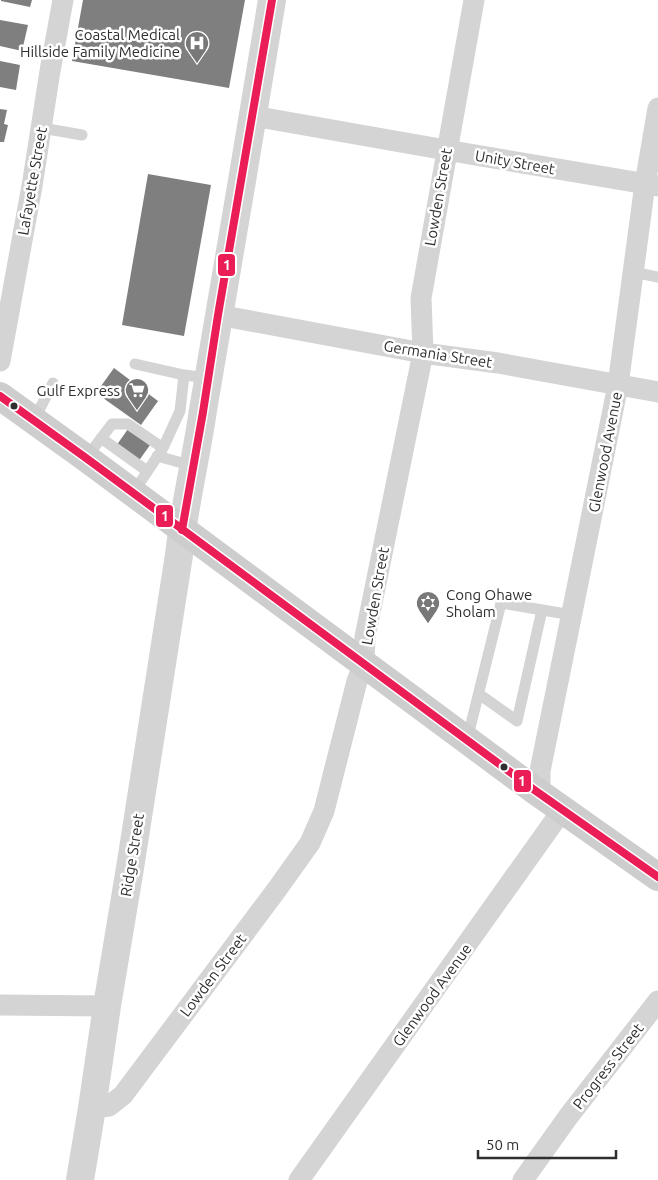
<svg xmlns="http://www.w3.org/2000/svg" width="658" height="1180" font-family="Ubuntu,sans-serif">
<style>
.building{fill:#7f7f7f}
.lines{fill:none;stroke-linecap:round;stroke-linejoin:round}
.service{stroke:#d4d4d4;stroke-width:11}
.minor{stroke:#d4d4d4;stroke-width:21}
.tertiary{stroke:#d4d4d4;stroke-width:28}
.secondary{stroke:#cdcdcd;stroke-width:28}
.bus-1-casing{stroke:#fff;stroke-width:11}
.bus-1{stroke:#ea1d57;stroke-width:8}
.bus-dot{fill:#2f2f2f;stroke:#fff;stroke-width:2}
.labels{text-anchor:middle;dominant-baseline:central;stroke-width:5;stroke-linejoin:round;paint-order:stroke}
.poi-label{font-size:15px;fill:#2f2f2f;stroke:#fff;text-anchor:end}
.street-label{font-size:15px;fill:#2f2f2f;stroke:#fff}
.line-badge{stroke:#fff;stroke-width:2}
.badge-label{font-size:14px;text-anchor:middle;font-weight:bold;fill:#fff}
</style>
<rect width="100%" height="100%" fill="#fff"/>
<path class="building" d="M1,0H32L30,7L1,1Z
M83,0H245L229,88L72,61Z
M0,20L28,25L22,51L0,46Z
M0,61L20,65L16,90L0,87Z
M0,109L7,110L4,124L8,125L4,142H0Z
M148,174L211,185L184,336L122,325Z
M114,368L158,401L141,425L96,393Z
M128,429L150,445L138,462L116,446Z"/>
<g class="lines">
<path class="service" d="M42,128L82,135
M633,272L658,277
M135,364L184,375L209,378
M34,420L53,383
M101,438L147,471
M163,448L180,411L184,375
M157,456L193,466
M86,458L112,424H128L163,448L133,493
M479,694L517,721L542,610
M467,740L501,603L572,615"/>
<path class="minor" d="M253,116L446,150L658,186
M218,315L423,353L498,363L658,392
M0,361L32,186L50,71L63,0
M540,794V771L618,385L645,184L658,108
M0,1005L107,1006
M92,1108L109,1106L123,1095L275,892L310,843L324,811L357,681L364,664L365,637L423,353L421,298L474,0
M299,1180L563,809
M523,1180L568,1117L658,1001"/>
<path class="tertiary" d="M80,1180L92,1108L107,1006L130,868L179,555C184,507 196,459 203,410C226,273 250,137 272,0"/>
<path class="secondary" d="M0,396L86,458L533,789L658,877"/>
<g class="bus-1-casing">
<path id="bus-1" d="M0,396L86,458L533,789L658,877
M182,530L203,412L218,315L272,0"/>
</g>
<use href="#bus-1" class="bus-1"/>
</g>
<defs>
<g id="hospital-pin" transform="scale(1.25)"><path d="M0 17L-7.5 6A9.5 9.5 0 1 1 7.5 6Z" fill="#787878" stroke="#fff"/><path d="M-5-5h3v3.5h4V-5h3V5h-3V1.5h-4V5h-3Z" fill="#fff"/></g>
<g id="supermarket-pin" transform="scale(1.25)"><path d="M0 17L-7.5 6A9.5 9.5 0 1 1 7.5 6Z" fill="#787878" stroke="#fff"/><path d="M-6-5.5h2.5l.6 2H6L4.5 2H-2.5L-4.4-4H-6ZM-1.5 3.2a1.3 1.3 0 1 0 .1 0ZM3 3.2a1.3 1.3 0 1 0 .1 0Z" fill="#fff"/></g>
<g id="synagogue-pin" transform="scale(1.25)"><path d="M0 17L-7.5 6A9.5 9.5 0 1 1 7.5 6Z" fill="#787878" stroke="#fff"/><path d="M0-6.5L5.6 3.2H-5.6ZM0 6.5L5.6-3.2H-5.6Z" fill="#fff"/></g>
</defs>
<g fill-rule="evenodd">
<use href="#hospital-pin" x="197" y="43"/>
<use href="#supermarket-pin" x="137" y="390"/>
<use href="#synagogue-pin" x="428" y="603"/>
</g>
<g class="bus-dot">
<circle cx="14" cy="406" r="4.5"/>
<circle cx="504" cy="767" r="4.5"/>
</g>
<g class="labels">
<g class="poi-label">
<text x="180" y="34">Coastal Medical<tspan x="180" dy="17">Hillside Family Medicine</tspan></text>
<text x="120" y="390">Gulf Express</text>
<text x="446" y="594" text-anchor="start">Cong Ohawe<tspan x="446" dy="17">Sholam</tspan></text>
</g>
<g class="street-label">
<text transform="translate(515 162) rotate(10)">Unity Street</text>
<text transform="translate(32 181) rotate(-80)">Lafayette Street</text>
<text transform="translate(438 197) rotate(-80)">Lowden Street</text>
<text transform="translate(438 354) rotate(9)">Germania Street</text>
<text transform="translate(605 452) rotate(-79)">Glenwood Avenue</text>
<text transform="translate(375 596) rotate(-80)">Lowden Street</text>
<text transform="translate(132 855) rotate(-81)">Ridge Street</text>
<text transform="translate(213 975) rotate(-53)">Lowden Street</text>
<text transform="translate(432 995) rotate(-54)">Glenwood Avenue</text>
<text transform="translate(608 1066) rotate(-52)">Progress Street</text>
</g>
</g>
<g class="line-badge">
<rect x="217" y="253" width="19" height="24" rx="5" fill="#ea1d57"/>
<rect x="155" y="504" width="19" height="24" rx="5" fill="#ea1d57"/>
<rect x="513" y="769" width="19" height="24" rx="5" fill="#ea1d57"/>
</g>
<g class="badge-label">
<text x="227" y="270">1</text>
<text x="165" y="521">1</text>
<text x="522" y="786">1</text>
</g>
<path d="M478 1150v8h138v-8" fill="none" stroke="#2f2f2f" stroke-width="2.5"/>
<text x="486" y="1150" font-size="15" fill="#2f2f2f" stroke="#ffffff" stroke-width="4" paint-order="stroke">50 m</text>
</svg>
